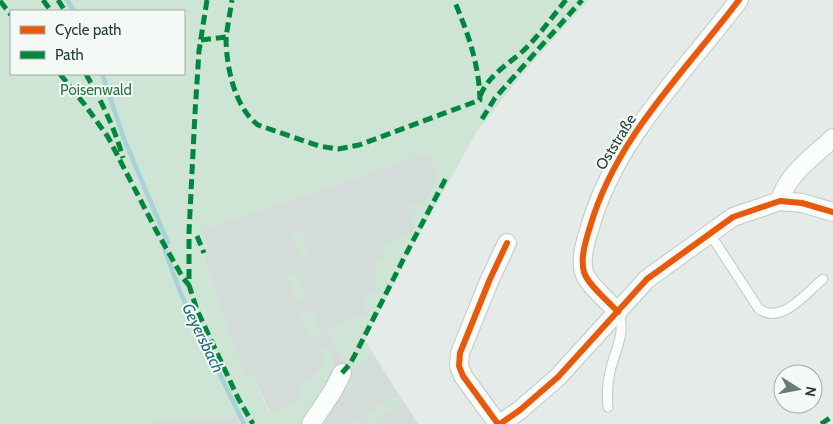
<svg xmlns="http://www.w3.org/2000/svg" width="833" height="424" font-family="Cabin,sans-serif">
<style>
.built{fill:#d3dcd8}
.green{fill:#cee4d4;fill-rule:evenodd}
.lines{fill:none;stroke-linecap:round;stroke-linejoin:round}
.stream{stroke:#a7d3d8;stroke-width:4.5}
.service-casing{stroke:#c2c8c5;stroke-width:11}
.minor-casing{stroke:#c2c8c5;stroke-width:20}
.service{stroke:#fbfcfc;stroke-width:9}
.minor{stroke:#fbfcfc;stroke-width:18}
.quiet{stroke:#00873e;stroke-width:5;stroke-dasharray:10 5;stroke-linecap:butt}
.cycleway-casing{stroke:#f4f9f6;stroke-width:9}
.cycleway{stroke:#e8590c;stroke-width:6}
.labels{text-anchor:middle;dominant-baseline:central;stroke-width:4;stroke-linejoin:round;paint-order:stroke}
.park-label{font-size:15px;fill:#2d7546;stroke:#f4f9f6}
.street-label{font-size:15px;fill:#233e36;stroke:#f4f9f6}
.water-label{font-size:16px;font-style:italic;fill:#1d6e7a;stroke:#f4f9f6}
</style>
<rect width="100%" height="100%" fill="#e5ebe8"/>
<path class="built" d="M429,152L438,178L428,200L408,206L415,228L414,232L385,256L378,271L380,290L368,313L329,329L344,361L348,360L358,338L365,341L418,424H294L270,413L253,375L245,376L205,262L207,244L202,230Z
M238,419L240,424H154L153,420Z"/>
<path class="green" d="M0,0H589L528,67L477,131L407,257L365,341L373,356L348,372L355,384L339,398H337L348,373L364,342L358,339L348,360L344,361L329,328L368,313L362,296L379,290L373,272L378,270L374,260L385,256L381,245L414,232L415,228L408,206L428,200L438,178L429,152L202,230L207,244L205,262L245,376L253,375L269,413L294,404L301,390V384L315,379L314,372L322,369L321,363L325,361L321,350L325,349L331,354L335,370L306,424H240L238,419L154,420V424H0ZM11,11H184V74H11Z
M301,230L309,254L302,257L300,256L292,237L294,234Z
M294,273L297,274L307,298L297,301L288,276Z
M312,311L321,332V334L308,338L300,314Z
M398,394L403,402L371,424H353Z"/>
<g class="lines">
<path class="stream" d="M67,0L74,11
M102,74L124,139L168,243
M165,251L181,294L244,424"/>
<g class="service-casing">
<path id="service" d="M710,234L759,309C782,325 806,293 823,279
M608,407C607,396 607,384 610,372C614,352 627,333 618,312"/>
</g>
<g class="minor-casing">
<path id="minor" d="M780,201C786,175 814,156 833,138
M618,312C609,302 587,284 584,272C580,258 586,240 590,227C616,137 684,73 739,0
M311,424L334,389L342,373
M498,424L463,376L459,366L460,353L490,279L507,243
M500,424L520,410L558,377L647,279L733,217L780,201L802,203L833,212"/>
</g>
<use href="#service" class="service"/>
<use href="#minor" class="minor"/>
<path class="quiet" d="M43,0L51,11
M58,0L65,11
M207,0L199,51L195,113L189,232V285L197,310L238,398L253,424
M0,1L11,15
M226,37C226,65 234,107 258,125L319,146L338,149L359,145L480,100C479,64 468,33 454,0
M201,40L226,37L232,0
M60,74L85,105L108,137L157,232L183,278L189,285
M86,74C101,101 115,128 123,158
M480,96C489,75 506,66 523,51C539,36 552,17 566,0
M482,119L495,98L582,0
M197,236L204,253
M342,373L350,364L357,351L405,256L446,178
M821,424L833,416"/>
<g class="cycleway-casing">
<path id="cycleway" d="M618,312C609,302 587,284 584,272C580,258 586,240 590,227C616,137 684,73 739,0
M498,424L463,376L459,366L460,353L490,279L507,243
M500,424L520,410L558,377L647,279L733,217L780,201L802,203L833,212"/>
</g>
<use href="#cycleway" class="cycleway"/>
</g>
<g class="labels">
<g class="park-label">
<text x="96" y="90">Poisenwald</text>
</g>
<g class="street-label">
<text transform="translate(616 142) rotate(-58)">Oststraße</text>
</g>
<g class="water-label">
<text transform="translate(203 338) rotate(64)">Geyersbach</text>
</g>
</g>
<rect x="10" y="10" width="175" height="65" fill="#f4f9f6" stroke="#a0aea9"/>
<rect x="20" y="26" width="25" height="8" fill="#e8590c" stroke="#a0aea9"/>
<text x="55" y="35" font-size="15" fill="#233e36">Cycle path</text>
<rect x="20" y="51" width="25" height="8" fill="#00873e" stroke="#a0aea9"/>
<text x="55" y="60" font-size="15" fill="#233e36">Path</text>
<g transform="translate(798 389) rotate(101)"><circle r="24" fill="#f4f9f6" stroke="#a0aea9"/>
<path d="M0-4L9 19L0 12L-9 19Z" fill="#677b74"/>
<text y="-8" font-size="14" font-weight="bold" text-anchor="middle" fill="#233e36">N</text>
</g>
</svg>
